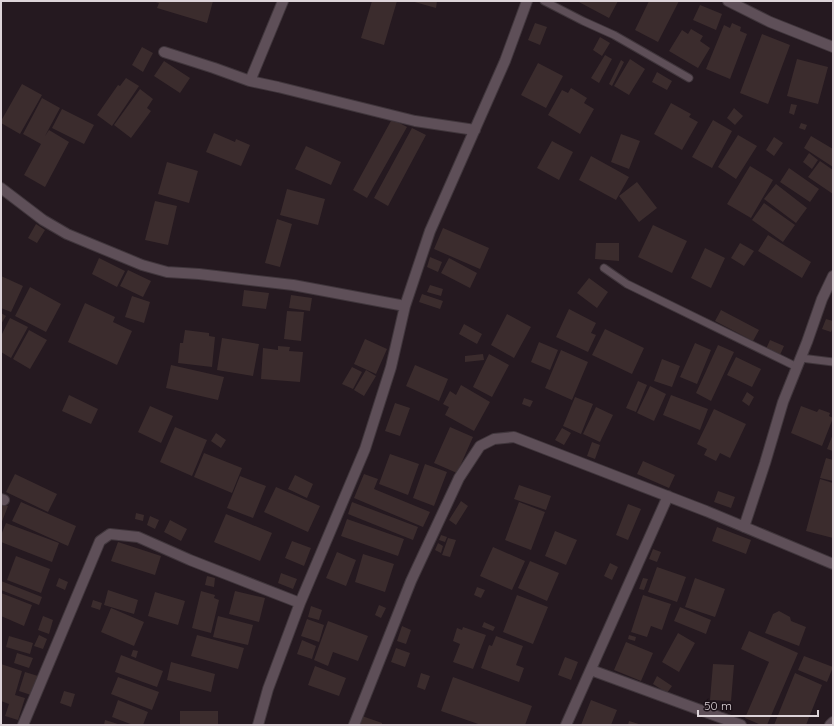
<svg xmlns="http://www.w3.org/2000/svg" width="834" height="726" font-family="Quicksand,sans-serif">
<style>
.building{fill:#3b2c2d}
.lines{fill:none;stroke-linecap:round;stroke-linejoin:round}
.service-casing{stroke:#40363c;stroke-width:9}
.minor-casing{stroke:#40363c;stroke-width:12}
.service{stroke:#5e4f58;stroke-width:7}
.minor{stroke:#5e4f58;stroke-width:10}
</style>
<rect width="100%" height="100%" fill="#251920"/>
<path class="building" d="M152,1H213L207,23L157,8L159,3Z
M372,1H397L384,45L361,38Z
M411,1H437L436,8Z
M577,1H618L609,18Z
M649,1H679L658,42L635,30Z
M700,5L722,14L716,30L693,20Z
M535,23L547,27L540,45L528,40Z
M732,23L741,27L740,31L747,34L730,79L706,69L724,25L730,28Z
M691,29L703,36L700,41L710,48L698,68L669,51L682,30L688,34Z
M762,34L790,45L768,104L740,93Z
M600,37L610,43L602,56L593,50Z
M142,47L153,53L143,72L132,65Z
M605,55L612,59L599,83L591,78Z
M630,59L645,69L629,95L614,86Z
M797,59L828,67L818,104L787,96Z
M621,60L624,62L612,86L609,84Z
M164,61L190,78L180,93L154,76Z
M538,63L563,76L546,108L521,95Z
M657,72L672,81L667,90L652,82Z
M126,78L139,86L112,126L97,115L118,85L120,86Z
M22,84L42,95L20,134L1,123V121Z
M571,88L587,98L584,103L594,109L580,134L548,115L562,90L568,93Z
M140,89L153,99L147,108L151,111L131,138L114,125Z
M42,98L60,108L45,136L49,130L69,142L45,187L24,175L41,144L23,134Z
M671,103L691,114L689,117L698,122L682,150L654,134Z
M791,104L797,105L794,115L789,113Z
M734,108L743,116L735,125L727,118Z
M62,109L94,125L84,144L52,128Z
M392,119L407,127L367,198L353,190Z
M713,120L732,131L712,168L692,157Z
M801,123L807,125L805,130L799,128Z
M412,128L426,135L388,206L374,198Z
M214,133L235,142L236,139L250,145L241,166L206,152Z
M621,134L640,141L629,169L611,162Z
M738,135L757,146L736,179L718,167Z
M811,136L833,149V167L804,148Z
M774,137L783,143L774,156L766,150Z
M552,141L573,152L559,180L537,168Z
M306,146L341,162L331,185L295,169Z
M809,153L818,160L812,169L803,162Z
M591,156L629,177L616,200L579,180Z
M820,161L833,170V194L808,177Z
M167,162L198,171L189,203L158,194Z
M750,166L773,180L751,218L727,204Z
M789,168L819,189L810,202L780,182Z
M637,182L657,208L639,222L619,196Z
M776,184L807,208L796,223L764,199Z
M287,189L325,199L318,225L280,215Z
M155,201L177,206L168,245L145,240Z
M764,203L795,225L783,242L752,220Z
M277,219L292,224L280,267L265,263Z
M36,224L45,230L37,243L28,238Z
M653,225L687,241L672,273L638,257Z
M443,228L489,248L480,269L434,249Z
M768,235L811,262L802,278L758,251Z
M596,243H619V261L595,259Z
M740,243L754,251L744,266L731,258Z
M705,248L725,258L711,288L691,278Z
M430,257L442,262L438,272L427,267Z
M99,258L125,271L117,287L92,274Z
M449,258L477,273L470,288L441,273Z
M128,270L151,281L143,297L120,286Z
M1,276L23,286L11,312L1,308Z
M589,278L608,292L597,308L577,293Z
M430,285L443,289L441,296L427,292Z
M30,287L61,304L46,332L15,316Z
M244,290L269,293L266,309L242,306Z
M422,294L443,301L440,309L419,302Z
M291,295L312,298L310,311L289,308Z
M132,296L150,302L144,323L125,317Z
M85,303L115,317L113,322L132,331L117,365L68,342Z
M569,309L596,323L591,333L596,335L588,352L556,337Z
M721,310L759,330L753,341L715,321Z
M287,311L304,312L301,341L284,339Z
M1,313L6,316L1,324Z
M507,314L531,327L514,358L491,345Z
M10,318L28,327L11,358L1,352V336Z
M826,319L833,321V327L831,332L822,329Z
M464,324L482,334L477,344L459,334Z
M605,329L644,348L632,374L592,355Z
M29,330L47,340L30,369L13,359Z
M185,330L209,333V336L215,337L212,367L178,363L180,343H183Z
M222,338L259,344L253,376L217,370Z
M365,339L387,349L376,374L354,364Z
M770,340L784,346L780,355L766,349Z
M539,342L558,350L550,370L531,362Z
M695,343L711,350L697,384L680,377Z
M718,345L734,352L711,401L696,393Z
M278,346L290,347L289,351L303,352L300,382L261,379L263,348L278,350Z
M561,350L588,362L572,400L545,388Z
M483,354L484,360L465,362V356Z
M489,354L509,365L492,397L473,387Z
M736,357L761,369L752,387L727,375Z
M662,359L680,366L672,387L654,381Z
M171,365L224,377L218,400L166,388Z
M415,365L448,379L439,401L406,386Z
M352,367L362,372L353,389L342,384Z
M366,370L376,376L364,396L354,390Z
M638,381L647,385L636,412L626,408Z
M461,385L490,402L474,431L445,415L449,407L443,404L450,391L456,395Z
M650,386L666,394L654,421L637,413Z
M747,392L754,397L749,406L742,401Z
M69,395L98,409L91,424L62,411Z
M671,395L708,409L700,430L663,415Z
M575,397L593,404L581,434L563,426Z
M524,398L533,401L530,407L522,404Z
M395,403L410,408L400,436L385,431Z
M150,406L173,416L161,443L138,432Z
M801,406L817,412L819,409L830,413L829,416L833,418L822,446L791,433Z
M596,407L613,415L600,442L583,434Z
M714,409L746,424L730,458L720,453L716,461L704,455L707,449L697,444Z
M175,427L207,440L192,476L160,462Z
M450,427L473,437L457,473L434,463Z
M562,428L571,433L564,445L555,440Z
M216,433L226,440L221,448L211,441Z
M833,434V451L827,449Z
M592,442L600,445L595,459L587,456Z
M204,453L242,468L232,493L194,477Z
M390,454L419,464L408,495L379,484Z
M826,458L833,460V481L820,478Z
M643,461L675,475L669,488L637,474Z
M425,464L447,472L434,506L413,498Z
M15,474L57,494L48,512L6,492Z
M364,474L378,479L374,489L430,512L423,527L354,498Z
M295,475L313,484L307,498L288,489Z
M240,476L266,486L253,518L227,508Z
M820,479L833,483V538L806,531Z
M519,485L551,496L546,510L514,499Z
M276,487L320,506L308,532L264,512Z
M718,491L735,497L731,508L714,502Z
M461,501L468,506L456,525L449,520Z
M21,502L76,526L68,546L12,521Z
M352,502L418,527L413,540L348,514Z
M519,502L545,512L531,550L505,540Z
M1,503L8,506L1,524Z
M628,504L641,509L628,540L616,535Z
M136,513L144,515L143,521L135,519Z
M226,514L272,533L260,561L214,542Z
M150,516L159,520L155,529L147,525Z
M347,519L404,539L398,556L341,536Z
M170,520L187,529L181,541L164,532Z
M6,523L59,543L52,562L1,542V535Z
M717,527L751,540L746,554L712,541Z
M555,531L577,540L566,565L545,556Z
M441,535L447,537L445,542L439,540Z
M448,538L456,540L450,557L442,555Z
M292,541L311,548L304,566L285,558Z
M118,542L161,556L155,575L111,561Z
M438,543L443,546L441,553L435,550Z
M493,547L525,561L512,590L480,576Z
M653,549L661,552L657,562L649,559Z
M337,552L356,560L346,586L326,578Z
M363,554L394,564L385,592L355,582Z
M16,556L50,569L41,593L7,580Z
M530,561L559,573L547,601L518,588Z
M610,563L618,567L612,580L604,576Z
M657,567L686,577L677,602L648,592Z
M281,573L297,579L293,589L278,583Z
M207,576L215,578L214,587L205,585Z
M59,578L68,582L65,590L56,586Z
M643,578L648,579L644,590L639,589Z
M695,578L725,589L715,617L685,607Z
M1,581L42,597L39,605L1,590Z
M477,587L485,590L481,598L474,595Z
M108,590L138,600L134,614L104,605Z
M201,591L215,595L214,598L219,600L211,633L192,628Z
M235,591L265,598L259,622L229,614Z
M155,592L185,601L178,625L148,616Z
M1,593L32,605L24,626L1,616Z
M517,595L548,607L533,644L503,632Z
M643,595L671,604L662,630L651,626L647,637L631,632Z
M93,600L102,603L100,610L91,607Z
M379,605L386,608L381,618L375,615Z
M311,606L322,610L319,620L308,617Z
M680,607L711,620L706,634L674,621Z
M111,608L144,622L134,646L101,632Z
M779,611L790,617L791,621L806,627L799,646L765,633L773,614Z
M43,616L53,620L49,634L38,630Z
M218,616L253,625L248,645L213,637Z
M307,619L324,625L319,642L301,636Z
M328,621L368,636L358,661L333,652L328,666L314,660Z
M484,622L495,627L493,631L482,627Z
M402,626L411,630L406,644L397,641Z
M463,627L486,635L473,669L453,662L460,644L453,641L457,628L462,630Z
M749,631L798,653L767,725H761L745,718L769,662L741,649Z
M678,633L695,643L679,672L662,662Z
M39,635L47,639L43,649L34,646Z
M197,635L244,648L238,669L191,656Z
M629,635L636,637L635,641L628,639Z
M9,636L33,643L30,654L6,647Z
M496,636L523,646L516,665L524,668L519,682L481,668L489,645L492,646Z
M302,640L316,646L312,659L297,654Z
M626,642L653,653L641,681L614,670Z
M396,648L410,653L405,667L391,662Z
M133,650L138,651L136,658L131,656Z
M17,653L33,658L29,668L14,663Z
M121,655L163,671L157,687L115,672Z
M804,656L833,667L827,682L798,670Z
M565,657L578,662L571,680L558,675Z
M171,662L215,674L211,692L167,680Z
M1,664L22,671L15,695L25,698L18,720L5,716L9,704L1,701Z
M713,664L734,665L731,701L710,700Z
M315,666L346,678L339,696L308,685Z
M25,672L38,676L31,695L19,691Z
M421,673L430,676L425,690L417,687Z
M795,673L822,685L806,725H774Z
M657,676L672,686L667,693L653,684Z
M118,677L159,692L152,710L111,694Z
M453,677L532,706L525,725H481L441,711Z
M64,691L75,694L71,707L60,703Z
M118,700L148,712L143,725H133L112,717Z
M591,700L617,710L611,725H581Z
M180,711H218V725H180Z
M362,716L382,723V725H358Z
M105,720L121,725H104Z
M629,721L642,725H628Z"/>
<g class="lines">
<g class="service-casing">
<path id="service" d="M544,1L583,21L614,35L689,78
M604,268L627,284L797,367
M801,358L833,362"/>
</g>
<g class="minor-casing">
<path id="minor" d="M728,1L770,22L833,47
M164,52L214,68L250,81L278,87L415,121L475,130
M250,81L283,1
M1,188L43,220L67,234L142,265L167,272L199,274L293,285L405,306
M1,499L4,500
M744,527L765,463L783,402L807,342L822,299L833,276
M591,670L741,725
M23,725L100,541L110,534L138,537L190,560L300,603
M258,725L268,689L300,603L365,449L391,367L405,306L430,231L505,61L527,1
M354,725L411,581L459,478L480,446L494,439L514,437L706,511L833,564
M566,725L668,496
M830,725L833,722"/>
</g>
<use href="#service" class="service"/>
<use href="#minor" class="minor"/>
</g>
<rect width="834" height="726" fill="none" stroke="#ddd4d9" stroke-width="4"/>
<path d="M698 710v6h120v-6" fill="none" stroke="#ddd4d9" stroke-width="2"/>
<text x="704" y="710" font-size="12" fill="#ddd4d9" stroke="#1b1017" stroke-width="3" paint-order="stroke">50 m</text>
</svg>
